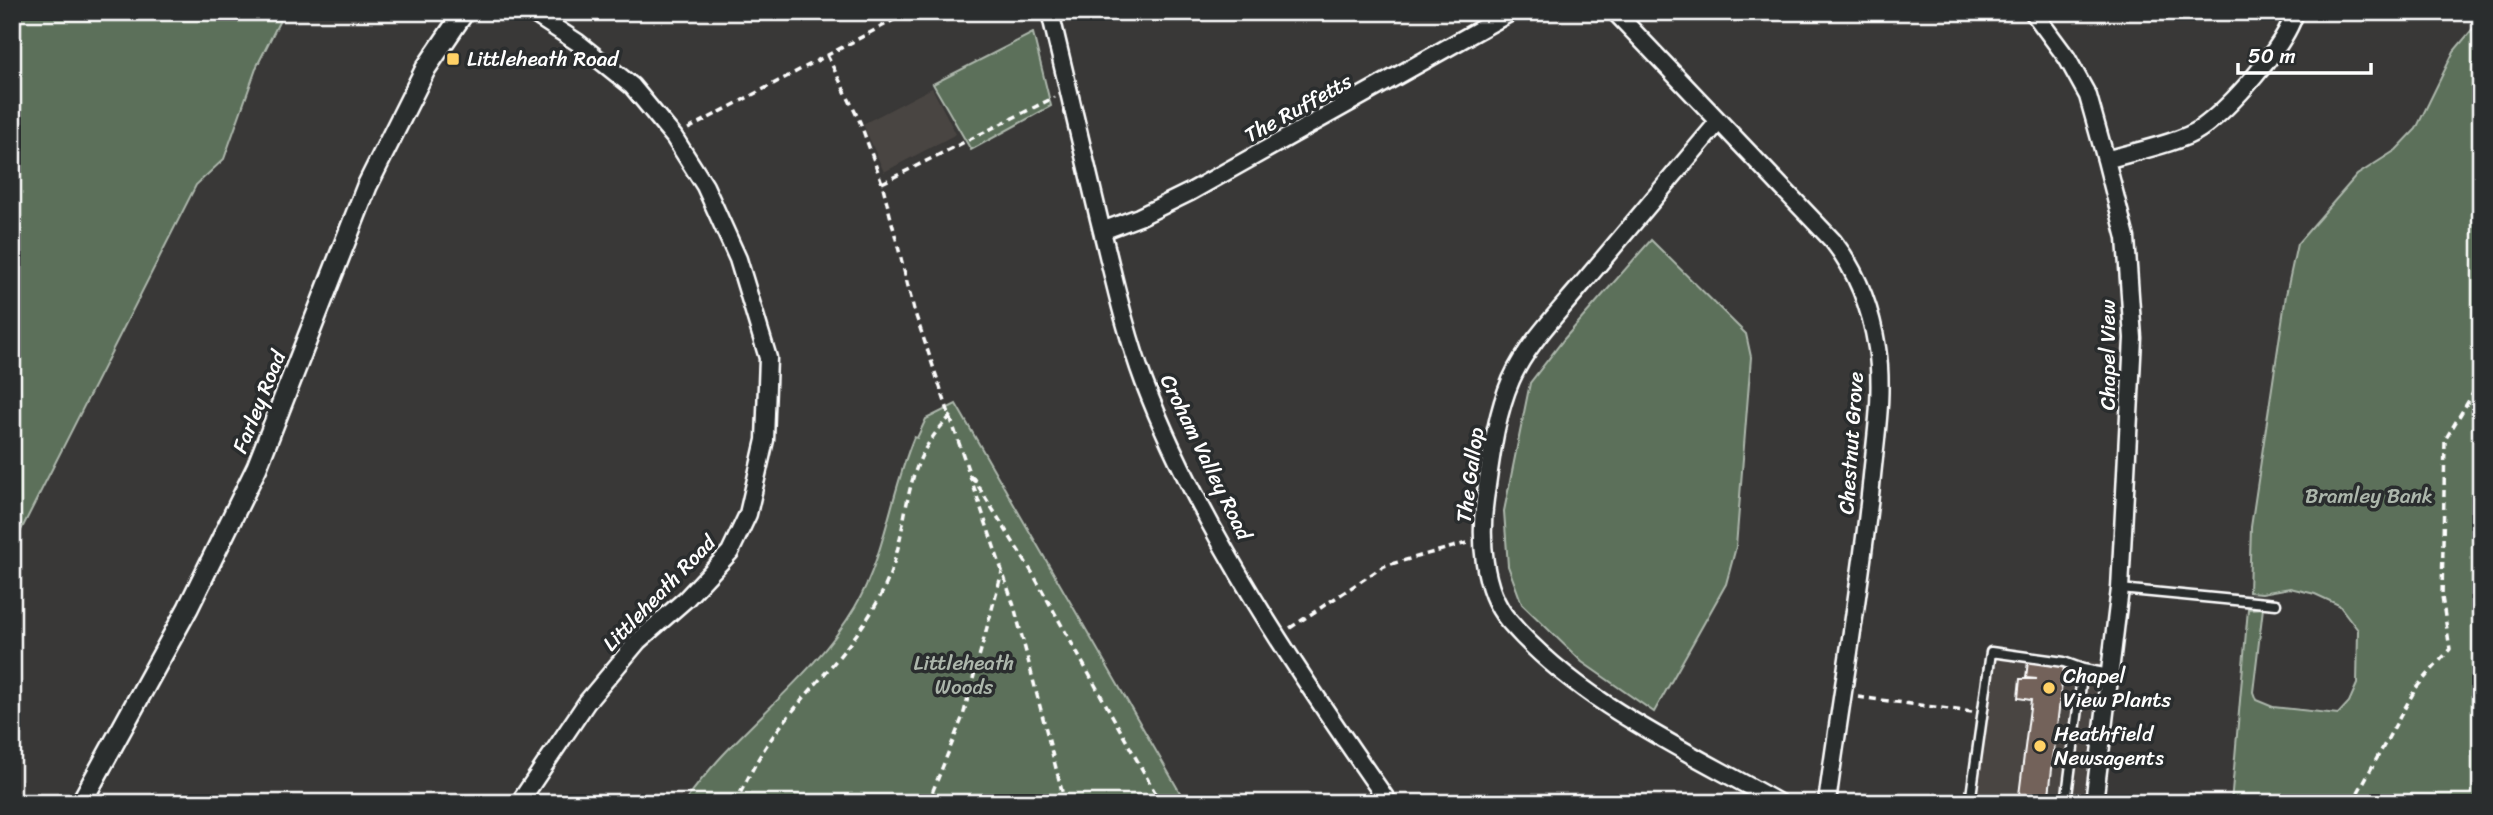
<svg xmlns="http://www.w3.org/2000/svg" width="2493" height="815" font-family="Sriracha,sans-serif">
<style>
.built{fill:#4a4542}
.green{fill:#5b6f5a;stroke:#adb7ac;stroke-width:2}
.building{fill:#73625a;stroke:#fff;stroke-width:2}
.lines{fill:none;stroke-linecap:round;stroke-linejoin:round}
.service-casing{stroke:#fff;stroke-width:13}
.minor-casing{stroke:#fff;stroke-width:21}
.tertiary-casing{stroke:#fff;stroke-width:24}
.path{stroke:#fff;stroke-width:3.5;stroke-dasharray:7 5;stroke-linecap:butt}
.service{stroke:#2a2d2e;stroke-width:8}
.minor{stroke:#2a2d2e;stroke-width:16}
.tertiary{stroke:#2a2d2e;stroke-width:19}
.poi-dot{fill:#ffd166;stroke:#2a2d2e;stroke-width:2.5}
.labels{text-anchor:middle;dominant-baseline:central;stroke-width:7;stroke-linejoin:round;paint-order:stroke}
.poi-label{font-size:21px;fill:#fff;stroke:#2a2d2e;text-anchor:start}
.street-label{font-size:21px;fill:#fff;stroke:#2a2d2e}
.park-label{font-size:21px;fill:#adb7ac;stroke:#2a2d2e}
</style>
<rect width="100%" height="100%" fill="#393837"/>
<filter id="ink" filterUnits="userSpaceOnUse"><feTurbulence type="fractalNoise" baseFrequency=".0143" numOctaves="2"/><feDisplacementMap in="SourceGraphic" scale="14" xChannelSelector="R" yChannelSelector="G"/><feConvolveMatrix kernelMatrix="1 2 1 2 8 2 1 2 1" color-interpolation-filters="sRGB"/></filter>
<g filter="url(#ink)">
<path class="built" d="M932,88L956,134L884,172L863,124Z
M1988,648L2103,663L2083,803H1964Z"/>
<path class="green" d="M12,12H284L257,66L224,159L196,185L12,548Z
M2481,19V803H2231L2248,609L2263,608L2253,692L2256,700L2273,707L2338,714L2349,702L2357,684L2358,630L2339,605L2315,594L2290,588L2262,593L2249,592L2251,527L2286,295L2297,244L2357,175L2396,150L2416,129L2454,51Z
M1033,33L1051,106L971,150L933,84Z
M1651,240L1746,334L1751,357L1736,547L1726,584L1654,712L1582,662L1522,604L1508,566L1504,511L1530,383L1564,339Z
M956,404L1186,803H684C733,731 811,682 855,607C885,556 891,492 914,437L917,438L926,419Z"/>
<path class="building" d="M2028,661L2064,666L2048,803H2018L2031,700L2018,698L2020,679H2037L2026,678Z"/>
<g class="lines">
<g class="service-casing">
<path id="service" d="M2120,589L2276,604
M1970,803L1991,652L2064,662L2083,669
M2066,803L2083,669L2110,674"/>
</g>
<g class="minor-casing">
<path id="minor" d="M1050,12C1067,81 1083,150 1099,219C1113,274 1124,328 1144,382C1199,527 1300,676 1389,803
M1615,12L1833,241C1858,273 1871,309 1877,348C1884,394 1875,441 1871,486C1860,592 1841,697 1827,803
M2033,12L2067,58L2088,96L2106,160
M1719,121C1673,175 1628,229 1583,283C1558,313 1527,344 1511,380C1495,417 1491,459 1485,499C1480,537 1482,589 1508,620C1579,703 1686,750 1779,803
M1102,231L1139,217L1190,192L1511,12
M519,803L587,702L638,641L686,599L730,552L748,514L765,440L768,358L738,259L705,186L674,137L632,86L577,42L531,12
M2094,803L2120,589L2133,338L2126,238L2106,160C2129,153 2182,142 2200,129C2230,108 2285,47 2295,12"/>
</g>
<g class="tertiary-casing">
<path id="tertiary" d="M81,803L188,608L257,467L367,186L426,68L464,12"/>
</g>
<path class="path" d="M827,55L860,122L882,183L914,310L1014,606L1065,803
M688,129L909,12
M882,183L1055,97
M972,476L1033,574L1161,803
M1290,628L1384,566L1467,543
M1858,697L1972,712
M735,803C746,783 756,760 769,742C807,687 864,641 889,577C912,517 899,465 952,415
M928,803L963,716L1002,572
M2352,803L2416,688L2450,649L2442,597L2445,440L2481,380"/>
<use href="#service" class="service"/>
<use href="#minor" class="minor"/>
<use href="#tertiary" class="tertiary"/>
</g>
</g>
<g class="poi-dot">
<rect x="446" y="52" width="14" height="14" rx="3.5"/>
<circle cx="2049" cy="688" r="7"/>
<circle cx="2040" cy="746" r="7"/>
</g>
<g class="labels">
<g class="poi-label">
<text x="467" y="59">Littleheath Road</text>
<text x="2063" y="676">Chapel<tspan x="2063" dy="24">View Plants</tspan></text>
<text x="2054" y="734">Heathfield<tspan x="2054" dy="24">Newsagents</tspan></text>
</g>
<g class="street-label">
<text transform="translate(1298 108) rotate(-29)">The Ruffetts</text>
<text transform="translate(2108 355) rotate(-90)">Chapel View</text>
<text transform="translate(259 402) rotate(-68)">Farley Road</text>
<text transform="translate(1851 443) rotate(-86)">Chestnut Grove</text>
<text transform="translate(1206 457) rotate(64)">Croham Valley Road</text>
<text transform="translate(1470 475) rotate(-82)">The Gallop</text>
<text transform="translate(659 593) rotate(-46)">Littleheath Road</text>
</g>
<g class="park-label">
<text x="2369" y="496">Bramley Bank</text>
<text x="964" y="663">Littleheath<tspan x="964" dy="24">Woods</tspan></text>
</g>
</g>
<rect width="2493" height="815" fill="none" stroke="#2a2d2e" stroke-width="42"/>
<rect x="21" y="21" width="2451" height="773" fill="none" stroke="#fff" stroke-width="2.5" filter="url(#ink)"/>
<path d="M2238 63v10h133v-10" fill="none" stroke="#ffffff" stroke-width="3.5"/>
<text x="2248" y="63" font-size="21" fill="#ffffff" stroke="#2a2d2e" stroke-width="5" paint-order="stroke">50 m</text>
</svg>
